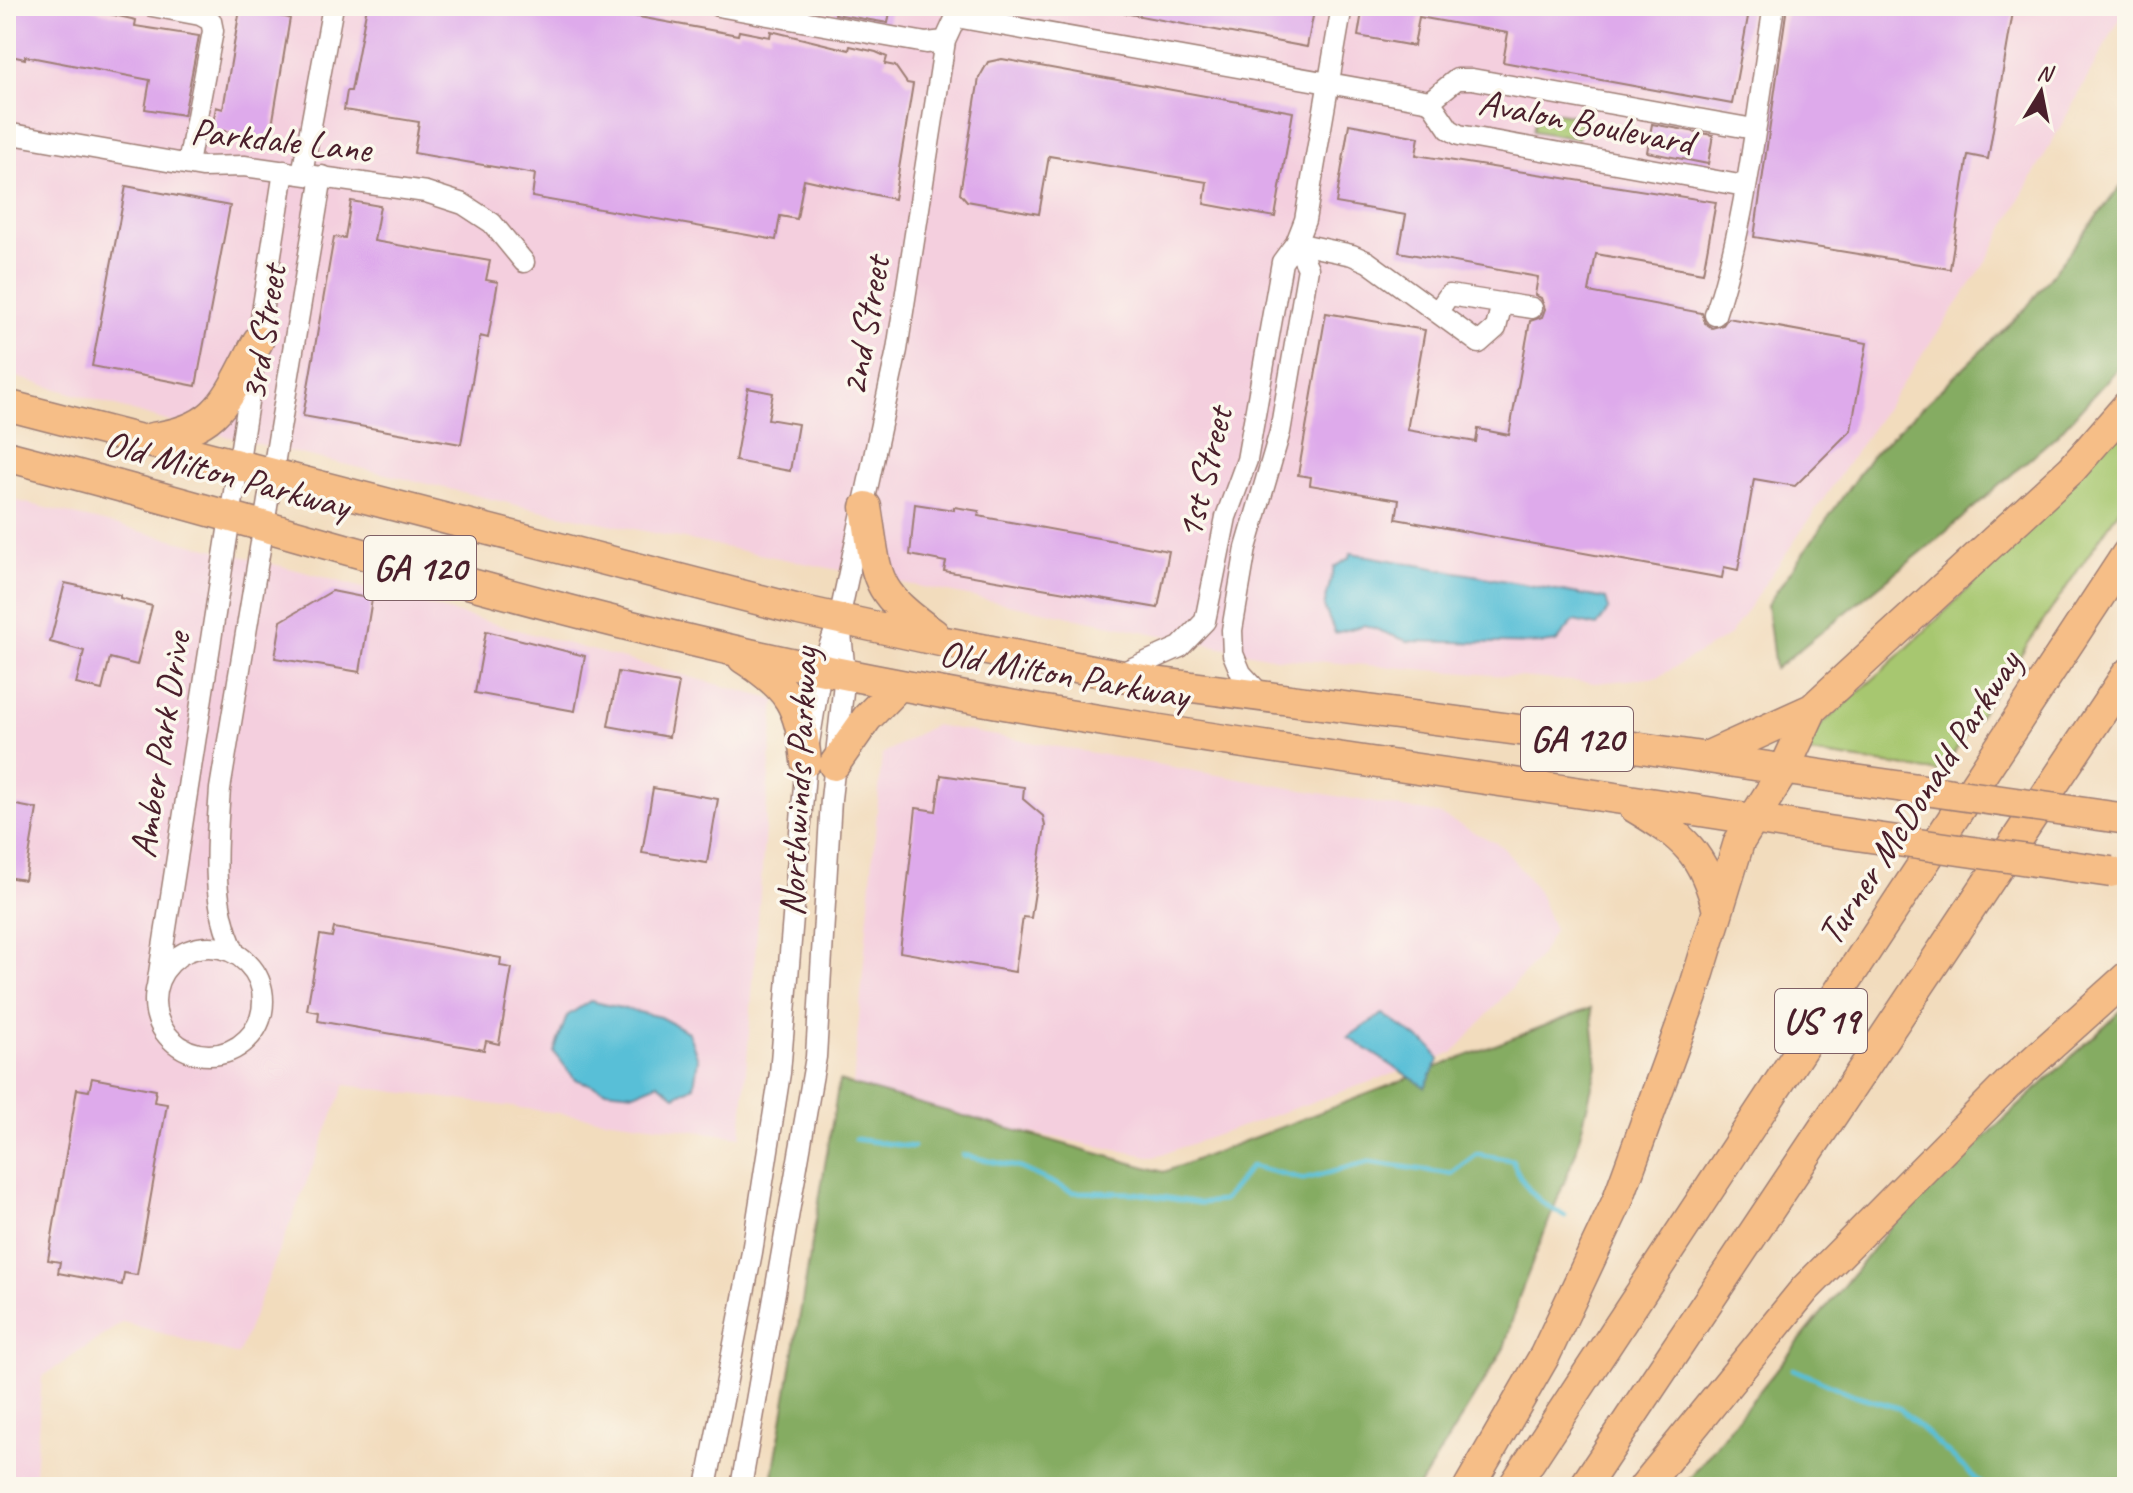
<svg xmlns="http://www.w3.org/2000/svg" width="2133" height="1493" font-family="Caveat,sans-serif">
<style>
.built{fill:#f4cfde}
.green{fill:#a7c76f;stroke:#78734d;stroke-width:2}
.forest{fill:#85ac62;stroke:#686646;stroke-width:2}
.water{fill:#59bfd7;stroke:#526f81;stroke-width:2}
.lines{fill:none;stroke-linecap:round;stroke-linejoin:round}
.stream{stroke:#59bfd7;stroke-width:5}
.building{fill:#deaaeb}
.minor-casing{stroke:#9e7e74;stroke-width:23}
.highway-casing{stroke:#9e7e74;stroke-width:33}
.minor{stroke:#fff;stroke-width:20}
.highway{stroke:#f6be87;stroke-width:30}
.highway-bridge-casing{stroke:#9e7e74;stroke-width:33;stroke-linecap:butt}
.highway-bridge{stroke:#f6be87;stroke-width:30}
.labels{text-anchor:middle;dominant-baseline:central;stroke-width:7;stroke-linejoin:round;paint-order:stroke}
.shield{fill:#fbf7ec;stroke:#7f6065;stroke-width:2}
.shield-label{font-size:36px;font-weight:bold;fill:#4a1f2b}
.street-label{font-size:38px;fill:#4a1f2b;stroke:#fbf7ec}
</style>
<rect width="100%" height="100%" fill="#fbf7ec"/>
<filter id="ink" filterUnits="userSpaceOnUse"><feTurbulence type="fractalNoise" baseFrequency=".0125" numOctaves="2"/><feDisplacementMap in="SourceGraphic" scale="16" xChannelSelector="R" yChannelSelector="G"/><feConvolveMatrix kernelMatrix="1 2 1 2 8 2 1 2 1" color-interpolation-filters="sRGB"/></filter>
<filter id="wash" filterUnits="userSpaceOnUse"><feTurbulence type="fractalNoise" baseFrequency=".006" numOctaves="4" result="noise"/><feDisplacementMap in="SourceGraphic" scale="32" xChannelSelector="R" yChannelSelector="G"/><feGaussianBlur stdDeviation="1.8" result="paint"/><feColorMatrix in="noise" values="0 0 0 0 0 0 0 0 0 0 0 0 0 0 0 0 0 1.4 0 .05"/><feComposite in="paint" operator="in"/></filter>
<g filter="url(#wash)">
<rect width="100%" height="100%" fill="#f2dcbd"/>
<path class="built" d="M6,6H2127L1984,265L1730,635L1658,677L1596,683L1276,658L525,507L191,428L6,374Z
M6,498L293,569L775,700L741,1137L345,1085L238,1355L123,1322L42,1377L34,1487H6Z
M934,725L1438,814L1502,846L1538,891L1554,930L1540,956L1453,1053L1154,1157L852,1098L882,754Z"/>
<path class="green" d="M1537,109L1581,117L1578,139L1533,131Z
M2127,418V498L1941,772L1810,753L1809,742L1822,724C1933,630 2031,527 2127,418Z"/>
<path class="forest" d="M2127,178V358L2059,433L1939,538L1775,669L1767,605L1872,455L2026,308Z
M2127,1005V1487H1683L1895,1221Z
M1591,1008L1597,1066L1576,1152L1519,1297L1504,1348L1419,1487H771L839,1081L1164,1172Z"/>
<path class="water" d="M1351,553L1606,599L1609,609L1597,626L1574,621L1556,642L1543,644L1407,641L1365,625L1335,633L1324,607L1334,567L1349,558Z
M590,1001L660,1017L688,1032L698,1059L694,1086L675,1096L658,1083L634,1093L605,1090L575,1079L554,1052L567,1016Z
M1383,1014L1432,1048L1439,1060L1425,1087L1348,1037Z"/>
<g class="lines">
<path class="stream" d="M855,1139L913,1147
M963,1155L1021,1168L1073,1192L1135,1193L1200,1203L1223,1201L1251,1166L1303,1179L1369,1162L1451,1174L1477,1154L1512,1160C1524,1189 1537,1202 1565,1216
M1793,1369L1854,1395L1899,1408L1985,1487"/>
</g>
<g id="blocks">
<path class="building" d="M13,6H75L136,20L135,26L199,36L184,115L145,109L150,80L25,56V59L6,55Z
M367,6L595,9L738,35L739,31L770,37L771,31L849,50L850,46L876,52L887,57L885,64L895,66L907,83L913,84L894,199L804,179L797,219L780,216L776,240L532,197L535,174L414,153L419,122L344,110L347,91H351Z
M836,6H891L888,23L835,14Z
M1125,6H1315L1307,47L1124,13Z
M1363,6H1750L1732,104L1503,62L1508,33L1419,17L1414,46L1358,36Z
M1787,6H2014L1988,159L1968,155L1950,269L1754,237Z
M240,9L290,18L270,138L212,129L216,107L223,109Z
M1002,59L1293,112L1275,217L1204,204L1207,182L1049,156L1039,214L967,201L960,193L979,78L988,62Z
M1349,124L1419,137L1416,155L1716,202L1703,273L1596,254L1589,292L1702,313L1705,323L1712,328L1723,325L1728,318L1867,343L1851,430L1795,486L1754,479L1738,570L1724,567L1722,578L1396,519L1399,500L1310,485L1311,477L1298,475L1326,313L1425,330L1407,430L1476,442L1478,429L1509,435L1530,321L1542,317L1545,309L1541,298L1535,295L1538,277L1399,252L1406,215L1336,203Z
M1652,124L1713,135L1708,164L1647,152Z
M126,186L230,206L196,386L92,366Z
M351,201L380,206L374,241L490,261L486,280L498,282L488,338L480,336L461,444L303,416L334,237L345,238Z
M748,388L773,393L768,419L798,424L790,471L735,461Z
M915,504L954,510V507L979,511L978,516L1169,551L1158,608L944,571L946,562L910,555Z
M65,583L120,595V598L152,606L137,665L110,658L102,690L76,684L84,651L50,642Z
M332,591L372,599L360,672L275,658L281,621Z
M486,631L585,656L575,711L475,693Z
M618,672L679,683L669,737L608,726Z
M941,775L1024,787L1023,799L1043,816L1045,826L1031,918L1023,917L1015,972L900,952L916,808L936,811Z
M653,788L718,799L707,863L642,853Z
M6,803L37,809L25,880L6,877Z
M334,928L501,958L500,966L512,968L499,1044L486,1041L484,1050L318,1021L319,1012L307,1010L320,935L332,937Z
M92,1078L156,1090L154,1102L167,1104L137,1275L124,1273L122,1285L58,1273L60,1262L48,1260L77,1089L89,1091Z"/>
</g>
</g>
<g filter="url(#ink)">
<use href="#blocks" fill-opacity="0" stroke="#9e7e74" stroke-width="2"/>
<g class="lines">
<g class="minor-casing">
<path id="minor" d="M152,6L200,15L211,21L213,31L188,164
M718,6L926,43L945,41
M956,17L1430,101L1449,129L1459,135L1745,186
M1430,101L1457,79H1472L1754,129
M6,133L202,167L244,166L426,192L463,204L492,223L524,262
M302,174L333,6
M1296,243L1352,255L1368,262L1479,343L1496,328L1502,303
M1438,311L1449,295L1532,308
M1715,315C1748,216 1757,108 1774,6
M1117,675L1180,647L1205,621L1226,517L1247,460L1282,262L1296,243L1305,220L1342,6
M1263,697L1241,673L1233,654L1232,630L1246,548L1280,432L1308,268L1296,243
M155 1001a54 54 0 1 1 108 0a54 54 0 1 1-108 0Z
M235,953C210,901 216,846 220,789L322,176
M157,986L284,171
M706,1487L752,1252L780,1073L806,761L821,670L839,619L897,350L945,41L956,17L952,6
M741,1487L816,1057L831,799L845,674L840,623"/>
</g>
<g class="highway-casing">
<path id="highway" d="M6,405L799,610L945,642L1154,682L1541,733L1848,779
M152,438C222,429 227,397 258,341
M6,456C279,526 548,614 824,670C1153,737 1485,775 1815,829
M866,507C878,580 871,589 934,634
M743,658C790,688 800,706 806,761
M1706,757L1812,709L2072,469L2127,406
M834,765L867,718L899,685
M1634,807C1684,837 1704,853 1718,911
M1469,1487L1545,1355L1617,1202L1692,996L1739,842L1784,770L1812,709
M1513,1487L2127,554
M1584,1487L2127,674
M1644,1487L1805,1289L2008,1084L2127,977"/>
</g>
<use href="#minor" class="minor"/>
<use href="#highway" class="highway"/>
<g class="highway-bridge-casing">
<path id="highway-bridge" d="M1848,779L2127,819
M1815,829L2111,872"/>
</g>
<use href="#highway-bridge" class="highway-bridge"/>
</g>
</g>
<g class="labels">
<g class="shield">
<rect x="364" y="536" width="112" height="64" rx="6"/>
<rect x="1521" y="707" width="112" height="64" rx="6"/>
<rect x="1775" y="989" width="92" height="64" rx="6"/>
</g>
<g class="shield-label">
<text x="420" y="568">GA 120</text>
<text x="1577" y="739">GA 120</text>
<text x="1821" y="1021">US 19</text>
</g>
<g class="street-label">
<text transform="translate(1586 122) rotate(11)">Avalon Boulevard</text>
<text transform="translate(281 140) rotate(6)">Parkdale Lane</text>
<text transform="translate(865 326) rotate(-80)">2nd Street</text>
<text transform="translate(263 333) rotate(-81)">3rd Street</text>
<text transform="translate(1204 473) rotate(-76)">1st Street</text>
<text transform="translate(227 474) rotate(15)">Old Milton Parkway</text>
<text transform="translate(1064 674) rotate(10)">Old Milton Parkway</text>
<text transform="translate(160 745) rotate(-81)">Amber Park Drive</text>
<text transform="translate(798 782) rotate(-87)">Northwinds Parkway</text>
<text transform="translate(1919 798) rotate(-57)">Turner McDonald Parkway</text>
</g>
</g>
<rect width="2133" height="1493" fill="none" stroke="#fbf7ec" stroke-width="32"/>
<g transform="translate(2041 92) rotate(10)" stroke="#fbf7ec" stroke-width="6" paint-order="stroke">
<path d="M0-6L14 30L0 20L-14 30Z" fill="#4a1f2b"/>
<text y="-12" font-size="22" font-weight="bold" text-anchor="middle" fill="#4a1f2b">N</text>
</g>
</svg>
